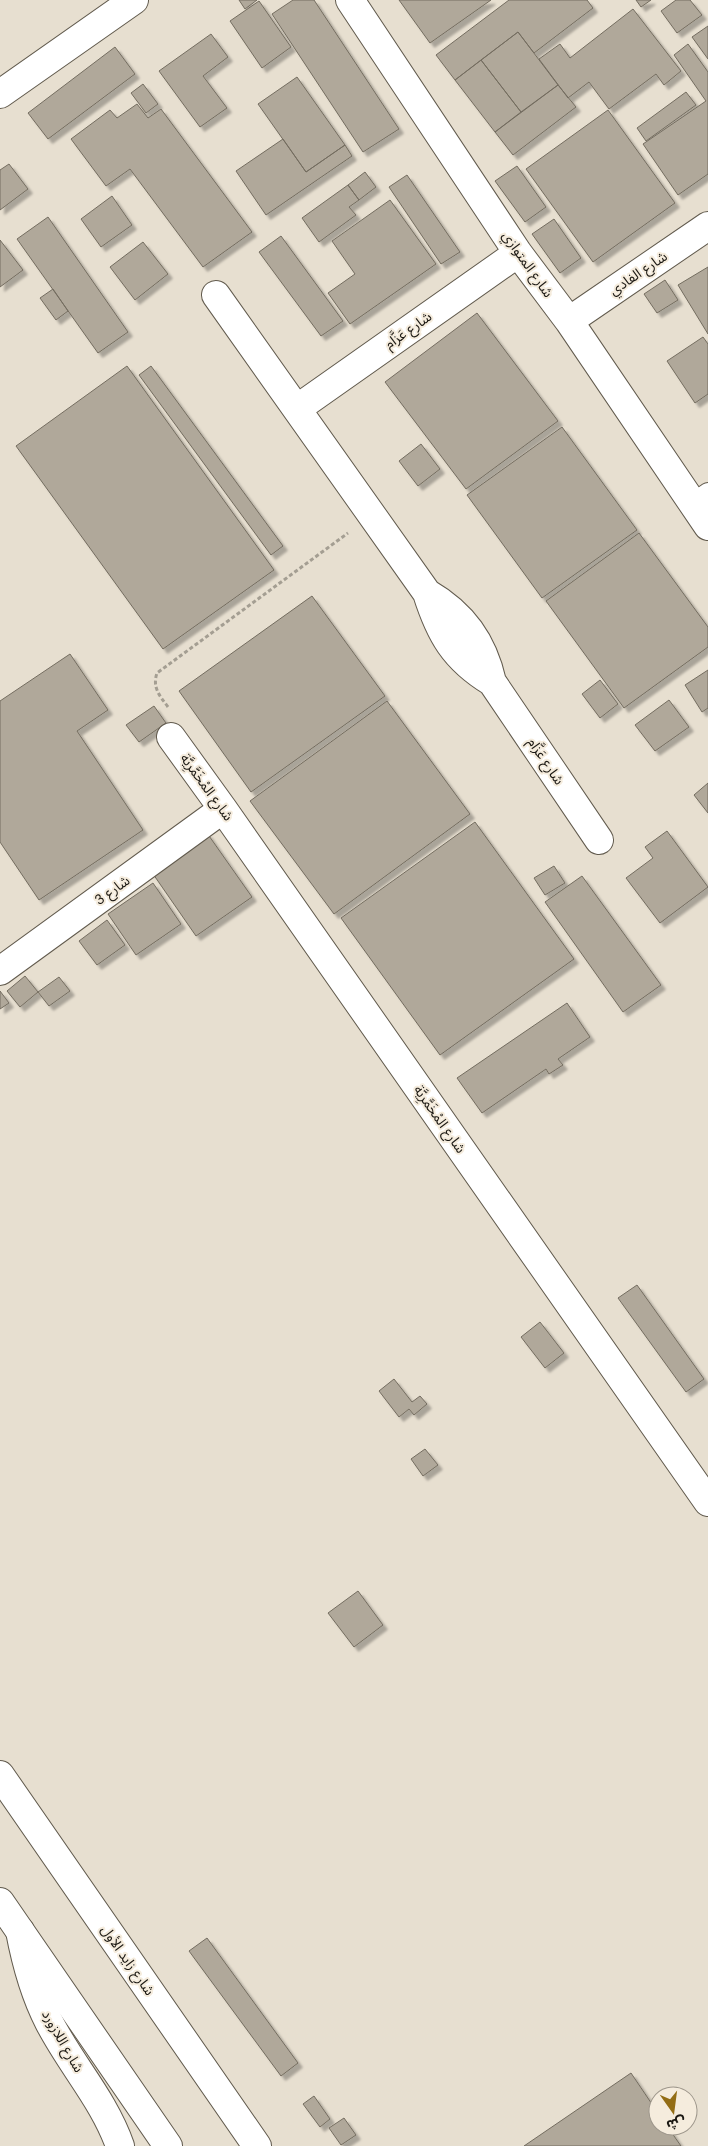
<svg xmlns="http://www.w3.org/2000/svg" width="708" height="2146" font-family="'DM Sans','Noto Sans Arabic',sans-serif">
<style>
.building{fill:#b0a89a;stroke:#746d60;filter:url(#shadow)}
.lines{fill:none;stroke-linecap:round;stroke-linejoin:round}
.service-casing{stroke:#615a4d;stroke-width:20}
.minor-casing{stroke:#615a4d;stroke-width:30}
.primary-casing{stroke:#615a4d;stroke-width:30}
.path{stroke:#a49e92;stroke-width:3;stroke-dasharray:4 2.5;stroke-linecap:butt}
.service{stroke:#fff;stroke-width:18}
.minor{stroke:#fff;stroke-width:28}
.primary{stroke:#fff;stroke-width:28}
.labels{text-anchor:middle;dominant-baseline:central;stroke-width:4;stroke-linejoin:round;paint-order:stroke}
.street-label{font-size:14px;fill:#1b1813;stroke:#f5ecdd}
</style>
<defs>
<filter id="shadow"><feDropShadow dx="4.5" dy="4.5" stdDeviation="1" flood-color="#0004"/></filter>
</defs>
<rect width="100%" height="100%" fill="#e7dfd0"/>
<path class="building" d="M239,0H257L245,9Z
M293,0H314L399,129L363,152L272,14Z
M399,0H491L430,43Z
M509,0H587L593,8L534,53L518,32L455,80L436,55Z
M636,0H651L641,7Z
M676,0H690L702,15L677,33L661,11Z
M259,1L291,47L262,68L230,21Z
M633,9L681,71L664,85L656,74L609,109L589,82L568,98L539,59L560,44L570,58Z
M708,26V59L692,37Z
M518,32L558,85L521,112L481,60Z
M211,34L228,57L203,76L227,108L200,127L159,71Z
M688,44L708,72V174L678,195L643,144L706,101L674,55Z
M115,47L135,74L48,139L28,113Z
M481,60L521,112L495,132L455,80Z
M297,77L345,145L306,172L258,104Z
M143,84L158,104L146,113L131,93Z
M558,85L576,107L513,155L495,132Z
M686,92L696,105L646,141L637,128Z
M137,104L148,118L161,109L252,232L203,267L130,169L106,186L71,139L110,110L117,118Z
M608,110L675,203L593,262L526,169Z
M283,139L306,172L345,145L352,156L266,215L236,171Z
M9,164L28,189L0,210V170Z
M517,166L546,207L525,222L495,181Z
M365,172L376,187L359,200L348,185Z
M407,175L460,252L441,264L389,187Z
M348,185L359,200L349,207L356,215L319,242L302,218Z
M112,196L132,225L101,247L81,219Z
M390,200L436,264L350,324L328,293L355,274L332,241Z
M48,217L128,332L98,353L17,239Z
M554,219L581,258L560,273L532,234Z
M281,236L343,321L321,336L259,252Z
M0,240L23,270L0,287Z
M143,242L168,274L135,300L110,267Z
M708,267V334L678,285Z
M665,280L678,300L657,313L644,294Z
M53,289L68,311L56,320L40,298Z
M477,313L558,421L466,489L385,382Z
M703,337L708,344V394L695,403L667,361Z
M127,366L274,570L163,649L16,446Z
M151,366L283,546L271,555L139,375Z
M562,427L637,530L542,598L467,495Z
M421,444L440,469L418,486L399,461Z
M639,533L708,627V647L624,708L546,601Z
M312,596L385,696L251,792L179,691Z
M70,654L108,710L77,731L143,830L39,900L0,842V701Z
M708,670V708L702,712L685,685Z
M600,680L618,704L600,718L582,694Z
M669,700L689,727L655,751L635,725Z
M387,701L470,814L334,914L250,801Z
M154,706L166,723L139,742L126,725Z
M708,783V813L694,795Z
M475,822L574,959L440,1055L341,918Z
M667,831L708,887L660,923L626,878L653,858L645,847Z
M207,833L252,897L196,936L151,871Z
M554,866L565,883L545,895L534,878Z
M582,876L661,985L623,1012L545,902Z
M153,883L181,924L136,955L108,914Z
M107,920L125,945L97,965L79,941Z
M25,976L38,992L20,1007L7,991Z
M59,977L70,991L49,1006L38,992Z
M0,991L9,1003L0,1009Z
M567,1003L590,1037L558,1059L563,1065L549,1074L546,1069L482,1113L457,1078Z
M637,1285L704,1379L686,1392L618,1298Z
M540,1322L564,1353L545,1368L521,1337Z
M394,1379L412,1402L420,1396L427,1404L414,1415L409,1409L399,1417L379,1391Z
M425,1449L438,1465L423,1476L411,1459Z
M358,1591L383,1625L354,1647L328,1613Z
M207,1938L298,2063L281,2076L189,1951Z
M631,2073L658,2113V2126H667L681,2146H524Z
M314,2096L330,2119L320,2127L303,2104Z
M344,2118L356,2135L341,2145L329,2128Z"/>
<g class="lines">
<g class="service-casing">
<path id="service" d="M692,503L708,492"/>
</g>
<g class="minor-casing">
<path id="minor" d="M350,0L518,253L569,321L708,526
M0,94L134,0
M216,295L427,593C440,634 454,659 492,682
M569,321L708,226
M298,408L518,253
M427,593C463,614 483,642 492,682L599,840
M171,737L223,809L708,1502
M0,971L223,809
M20,1931C26,1963 34,1993 49,2022C71,2065 104,2100 120,2146"/>
</g>
<g class="primary-casing">
<path id="primary" d="M0,1775L257,2146
M0,1902L168,2146"/>
</g>
<path class="path" d="M168,707C160,696 152,688 157,673L348,533"/>
<use href="#service" class="service"/>
<use href="#minor" class="minor"/>
<use href="#primary" class="primary"/>
</g>
<g class="labels">
<g class="street-label">
<text transform="translate(528 264) rotate(55)">شارع المتوازي</text>
<text transform="translate(638 273) rotate(-34)">شارع الفادي</text>
<text transform="translate(408 330) rotate(-35)">شارع عَزَّام</text>
<text transform="translate(546 761) rotate(56)">شارع عَزَّام</text>
<text transform="translate(207 787) rotate(54)">شارع المْخَمَّرِيَّة</text>
<text transform="translate(112 890) rotate(-36)">شارع 3</text>
<text transform="translate(440 1119) rotate(55)">شارع المْخَمَّرِيَّة</text>
<text transform="translate(128 1960) rotate(55)">شارع زايد الأول</text>
<text transform="translate(63 2041) rotate(60)">شارع اللازورد</text>
</g>
</g>
<g transform="translate(673 2111) rotate(166)"><circle r="24" fill="#f5ecdd" stroke="#9e978c"/>
<path d="M0-4L9 19L0 12L-9 19Z" fill="#936d15"/>
<text y="-8" font-size="14" font-weight="bold" text-anchor="middle" fill="#1b1813">ش</text>
</g>
</svg>
